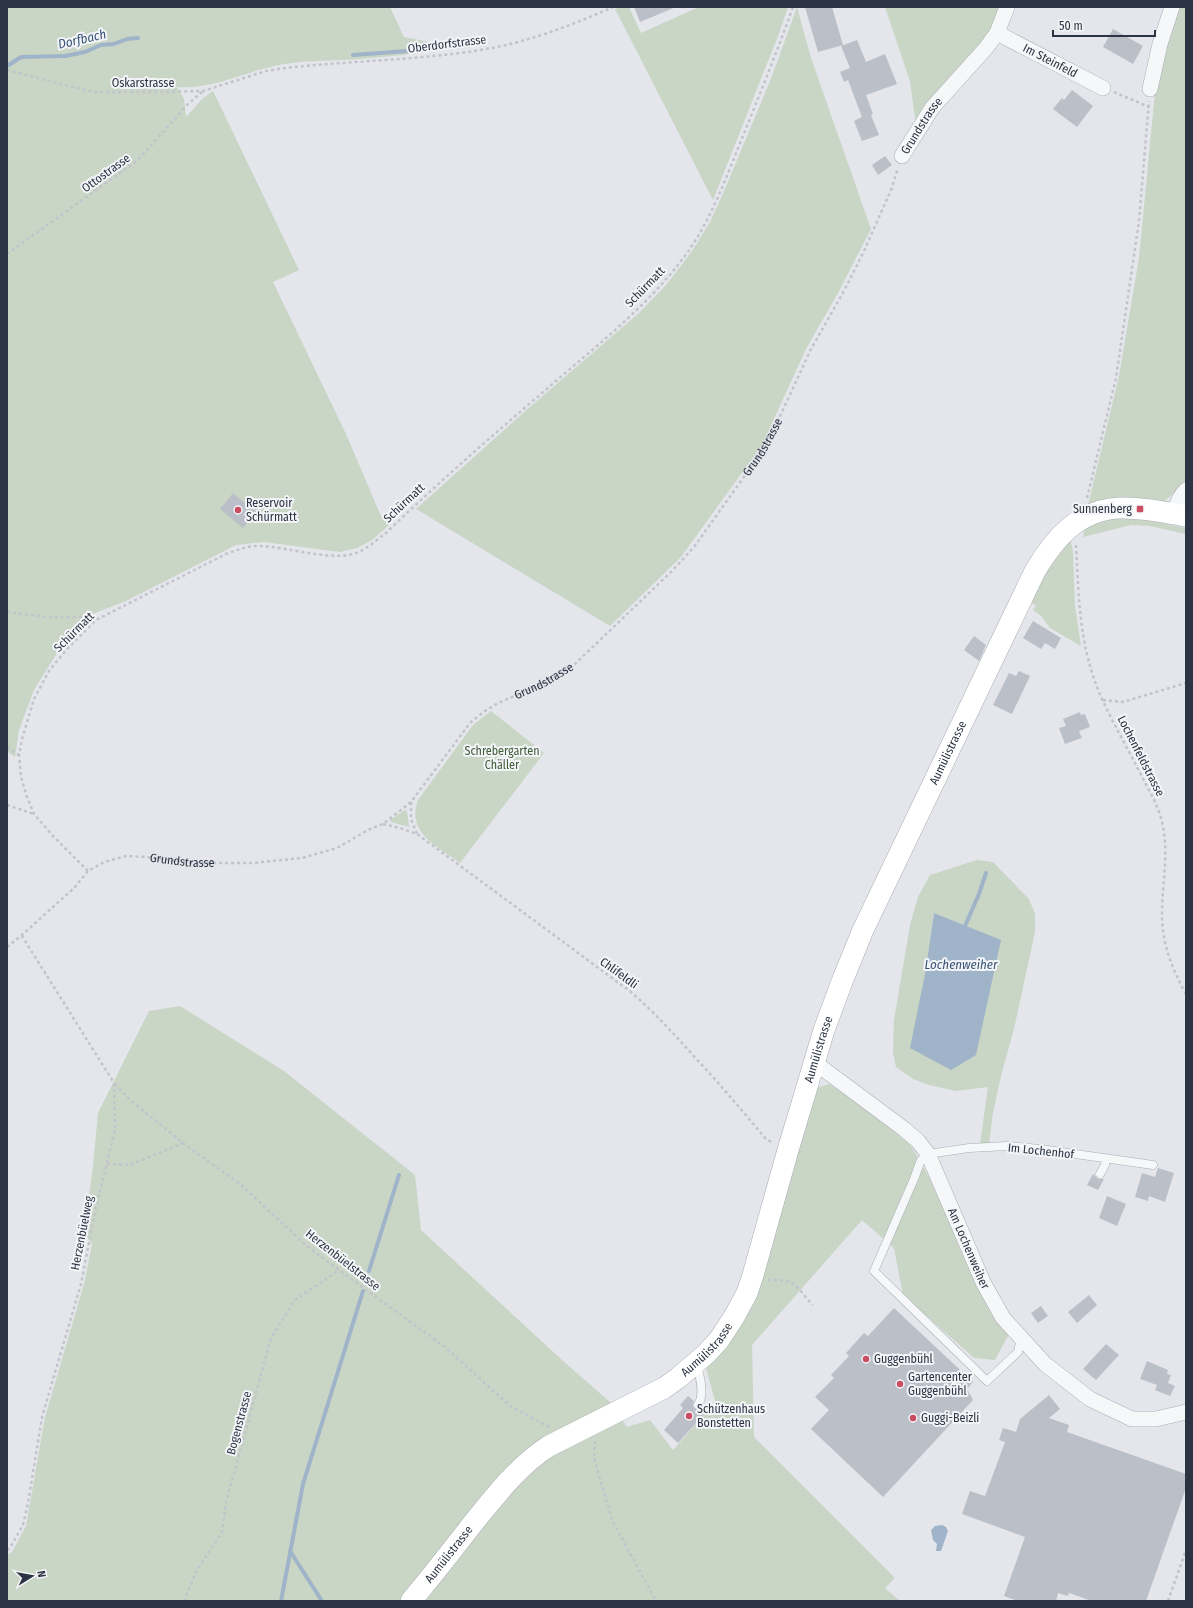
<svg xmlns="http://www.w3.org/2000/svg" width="1193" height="1608" font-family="'Fira Sans Condensed',sans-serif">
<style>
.green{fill:#c9d5c5;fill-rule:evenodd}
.water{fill:#a0b4c9}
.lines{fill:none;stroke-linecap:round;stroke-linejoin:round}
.stream{stroke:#a0b4c9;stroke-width:4}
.building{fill:#bbc0c8}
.service-casing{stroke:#a9adb5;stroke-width:9}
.minor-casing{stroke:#a9adb5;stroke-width:16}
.secondary-casing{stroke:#a9adb5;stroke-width:22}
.path{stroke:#c1c4ca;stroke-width:2.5;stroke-dasharray:3 3;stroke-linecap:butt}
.service{stroke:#f6f7f9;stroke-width:8}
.minor{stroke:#f6f7f9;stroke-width:15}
.secondary{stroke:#fff;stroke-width:21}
.poi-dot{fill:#ca4e62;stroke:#f3f5f8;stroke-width:1.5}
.labels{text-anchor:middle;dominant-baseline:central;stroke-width:4;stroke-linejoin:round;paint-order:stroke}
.street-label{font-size:12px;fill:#2c3443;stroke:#f3f5f8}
.poi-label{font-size:12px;fill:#2c3443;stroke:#f3f5f8;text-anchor:start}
.park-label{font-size:12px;fill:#415e39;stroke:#f3f5f8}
.water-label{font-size:13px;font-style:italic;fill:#375376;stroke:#f3f5f8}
</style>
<rect width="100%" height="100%" fill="#e4e6eb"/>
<path class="green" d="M7,7H390L404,37L439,44L469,45L470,47C433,51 397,56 360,59C335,61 309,60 284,64C248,70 214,90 177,87L184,99L186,117L202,99L213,91L299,270L273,282L346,434L381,516L389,525L372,540L357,548L340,552L264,542L236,545L126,601L90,615L62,645L34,690L19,730L15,757L7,751Z
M620,7H629L641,33L699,7H788L778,36L713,200L615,9Z
M797,7L811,58L871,229L838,293L806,349L762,445L681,557L610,626L416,509L531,406L639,313L666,285L684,262L696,245L711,220L725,189L772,76Z
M885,7H1003L988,37L916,126L910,81Z
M1179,7H1186V481L1163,503L1088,505L1119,376L1139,258L1155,92L1168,37Z
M1124,518H1138L1186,528V534L1150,526L1131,525L1083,537L1085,528L1110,519Z
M1067,541L1071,542L1073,552L1075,606L1081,646L1050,628L1041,616L1033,610L1036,606L1031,602L1047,569Z
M491,711L544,753L460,863C437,846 406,833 418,800L473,725Z
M405,810L407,811L409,827L391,822L390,820Z
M977,860L993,862L1029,899L1035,914V932L1014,1029L1002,1072L993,1112L989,1144H980L988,1087L956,1091L929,1085L913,1079L896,1067L893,1053L894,1020L910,925L918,897L930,875ZM934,913L965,926L925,974Z
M180,1006L284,1071L415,1175L421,1230L562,1360L610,1402L627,1427L650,1420L673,1450L706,1412L709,1416L718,1412L706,1368L731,1338L814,1089L829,1084L871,1112L884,1124L910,1144L929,1177L995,1319L1003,1325L1008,1336L995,1360L974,1358L903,1295L894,1248L862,1220L752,1345L754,1437L895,1578L885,1588L900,1601H7V1555L12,1552L26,1526L45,1417L84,1284L92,1244L84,1233L93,1166L98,1113L149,1011Z"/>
<path class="water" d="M934,913L1001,940L976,1055L951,1070L910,1048L925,974Z
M942,1525L946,1527L948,1531L941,1551H936L937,1544L933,1540L931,1530L935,1526Z"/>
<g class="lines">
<path class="stream" d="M353,55L421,50
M9,65L21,57L65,56L85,52L101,45L114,44L127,39L138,38
M965,926L979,894L986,873
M369,1271L399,1175
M290,1551L322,1601
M281,1601L303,1484L363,1291"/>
</g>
<path class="building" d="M634,7H676L640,22Z
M805,7H832L843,45L818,52Z
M1113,29L1143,46L1133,64L1103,47Z
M857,40L866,62L885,54L897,84L866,95L873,114L871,115L879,135L862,141L854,121L862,117L848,80L844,82L840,72L850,68L841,46Z
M1072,90L1093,106L1077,127L1053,109L1062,98L1064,100Z
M885,156L892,165L878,175L872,165Z
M233,493L256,512L243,528L220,509Z
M1033,621L1061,638L1055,649L1045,643L1041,649L1023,638Z
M974,636L986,645L979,661L964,650Z
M1019,671L1030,676L1012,714L993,705L1009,673L1016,676Z
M1080,712L1081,715L1085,714L1090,727L1079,731L1082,738L1065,744L1059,728L1066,726L1063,719Z
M1158,1168L1174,1173L1165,1202L1149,1196L1148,1201L1135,1197L1142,1173L1155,1177Z
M1093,1174L1098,1179H1104L1098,1190L1087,1185Z
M1107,1196L1126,1204L1117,1226L1099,1218Z
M1089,1295L1097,1305L1077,1323L1068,1312Z
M1041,1306L1048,1316L1038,1323L1031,1313Z
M894,1308L973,1382L967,1389L973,1400L883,1497L811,1429L829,1410L815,1397L834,1378L831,1375L849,1356L846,1353L864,1333L868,1336Z
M1106,1344L1119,1355L1096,1380L1083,1369Z
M1147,1361L1168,1370L1167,1374L1171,1375L1168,1383L1175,1386L1170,1396L1155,1390L1157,1385L1140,1379Z
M1049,1395L1060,1409L1049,1418L1069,1425L1067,1432L1186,1474V1488L1146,1601H1092L1069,1593L1068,1596L1058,1593L1056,1601H1018L1004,1596L1025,1537L962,1514L970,1491L985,1496L1005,1442L999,1440L1003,1428L1016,1432L1020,1419Z
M688,1396L694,1401L693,1405L694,1408L698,1410L702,1409L706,1412L678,1443L664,1430L683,1408L680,1405Z"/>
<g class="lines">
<g class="service-casing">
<path id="service" d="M1100,1174L1105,1165L1106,1159
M1021,1337L1018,1352L987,1381L874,1271L914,1179L921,1160L928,1154L969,1148L1007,1146L1040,1149L1153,1165
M696,1363C700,1376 705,1394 698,1405"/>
</g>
<g class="minor-casing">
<g id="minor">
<path id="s2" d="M997,33L1103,88"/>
<path d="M1150,89L1160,44L1172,7"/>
<path id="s3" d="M902,156L932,108L986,48L997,33L1007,7"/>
<path d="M1175,514C1176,504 1179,497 1186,490"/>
<path id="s4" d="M814,1062L904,1129L918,1141L928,1154L983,1282L1003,1318L1045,1364L1090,1399L1132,1419H1156L1186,1412"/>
</g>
</g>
<g class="secondary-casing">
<g id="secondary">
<path id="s5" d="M411,1601C433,1575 453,1549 474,1522C497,1494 518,1466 549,1446L664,1388L678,1378L706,1354L719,1340L734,1317L747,1293L753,1275L788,1150L824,1030L843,979L863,930L1035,571C1054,539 1078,510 1119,508C1141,507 1164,512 1186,516"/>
</g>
</g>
<g class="path">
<path d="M7,70L93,92H160L203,91L266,71L278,69C349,60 421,61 492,48C533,40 575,24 613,7"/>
<path d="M1114,92L1149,107"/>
<path d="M7,254L138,160L188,104L203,91"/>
<path d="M1087,498L1116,378L1139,221L1149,101"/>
<path d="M1076,545C1079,601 1079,647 1102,699C1114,725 1129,751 1142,777C1149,790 1157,804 1161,818C1170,850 1162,882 1162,914C1162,944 1172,969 1186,994"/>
<path d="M7,612L46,617H85L96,620"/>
<path d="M1103,700L1123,702L1186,683"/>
<path d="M7,747L19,755"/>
<path d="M411,802V819L417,834"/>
<path d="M7,805L34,814"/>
<path d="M383,824L400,828L417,834L631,992C653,1011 672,1032 691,1053C717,1081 741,1109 765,1138L773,1143"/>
<path d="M88,871L53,836L34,814L27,797L21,777L19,755L22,739L34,699L49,671L67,649L96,620L228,553C238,550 247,546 258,546C287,546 332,563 359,552C369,547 378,539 386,533C439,482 494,434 549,387C596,346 647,307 684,257C710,223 725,180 741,141C759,96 777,52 793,7"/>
<path id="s1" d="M7,947L22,935L74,888L88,871L104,862L126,856L146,857L193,863H252L302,858L337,848L368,830L383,824L411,802L470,723L485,711L498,703L542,684L575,664L672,571L694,547L761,453L776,425L810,351L845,289L864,251L891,190L898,168"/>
<path d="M115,1084L129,1099L183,1143L240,1184L307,1246L339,1270L445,1347L510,1406L549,1427"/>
<path d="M107,1164L130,1165L183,1143"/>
<path d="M768,1280C799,1279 794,1286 813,1305"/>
<path d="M595,1441L594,1458L612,1520L656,1601"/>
<path d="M7,1550L10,1548L23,1525L28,1503L42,1417L81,1284L96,1207L115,1130L114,1083L22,936"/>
<path d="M184,1601L197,1570L222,1532L226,1503L271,1338L295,1300L339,1270"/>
<path d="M1168,1601L1186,1550"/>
</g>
<use href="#service" class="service"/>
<use href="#minor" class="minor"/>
<use href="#secondary" class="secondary"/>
</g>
<g class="poi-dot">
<rect x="1136" y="505" width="8" height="8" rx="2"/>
<circle cx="238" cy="510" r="4"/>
<circle cx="866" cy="1359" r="4"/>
<circle cx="900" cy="1384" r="4"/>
<circle cx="689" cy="1416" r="4"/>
<circle cx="913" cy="1418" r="4"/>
</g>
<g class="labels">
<g class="street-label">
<text transform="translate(447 44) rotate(-7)">Oberdorfstrasse</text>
<text stroke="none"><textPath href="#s2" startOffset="60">Im Steinfeld</textPath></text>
<text x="143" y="83">Oskarstrasse</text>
<text stroke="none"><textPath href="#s3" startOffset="36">Grundstrasse</textPath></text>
<text transform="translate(106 173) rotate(-36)">Ottostrasse</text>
<text transform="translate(645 287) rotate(-46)">Schürmatt</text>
<text stroke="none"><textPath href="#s1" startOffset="961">Grundstrasse</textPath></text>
<text transform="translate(404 503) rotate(-43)">Schürmatt</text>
<text transform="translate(74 632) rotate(-45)">Schürmatt</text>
<text stroke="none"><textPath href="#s1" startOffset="637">Grundstrasse</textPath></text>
<text stroke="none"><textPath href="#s5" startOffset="1043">Aumülistrasse</textPath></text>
<text transform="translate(1141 756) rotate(63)">Lochenfeldstrasse</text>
<text stroke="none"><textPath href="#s1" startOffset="209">Grundstrasse</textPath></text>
<text transform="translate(619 973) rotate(36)">Chlifeldli</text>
<text stroke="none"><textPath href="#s5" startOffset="719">Aumülistrasse</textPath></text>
<text transform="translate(1041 1151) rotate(6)">Im Lochenhof</text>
<text transform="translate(82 1233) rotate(-79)">Herzenbüelweg</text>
<text stroke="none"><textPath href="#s4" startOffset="250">Am Lochenweiher</textPath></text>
<text transform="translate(343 1260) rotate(38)">Herzenbüelstrasse</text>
<text stroke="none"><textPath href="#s5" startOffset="395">Aumülistrasse</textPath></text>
<text transform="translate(239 1423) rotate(-75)">Bogenstrasse</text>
<text stroke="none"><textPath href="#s5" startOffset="60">Aumülistrasse</textPath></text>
</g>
<g class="poi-label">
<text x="246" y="503">Reservoir<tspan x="246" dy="14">Schürmatt</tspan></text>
<text x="1132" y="509" text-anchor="end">Sunnenberg</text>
<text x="874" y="1359">Guggenbühl</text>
<text x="908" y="1377">Gartencenter<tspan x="908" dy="14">Guggenbühl</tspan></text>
<text x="697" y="1409">Schützenhaus<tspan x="697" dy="14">Bonstetten</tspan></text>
<text x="921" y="1418">Guggi-Beizli</text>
</g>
<g class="park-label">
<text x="502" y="751">Schrebergarten<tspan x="502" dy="14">Chäller</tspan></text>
</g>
<g class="water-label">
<text transform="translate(82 39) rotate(-13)">Dorfbach</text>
<text x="961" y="964">Lochenweiher</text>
</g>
</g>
<rect width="1193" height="1608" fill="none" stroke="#2c3443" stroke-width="16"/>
<g transform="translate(32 1576) rotate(79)" stroke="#f3f5f8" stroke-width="3" paint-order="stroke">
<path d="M0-3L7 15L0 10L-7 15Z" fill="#2c3443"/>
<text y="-6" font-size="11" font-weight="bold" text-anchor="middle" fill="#2c3443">N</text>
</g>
<path d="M1053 30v6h102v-6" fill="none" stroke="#2c3443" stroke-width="2"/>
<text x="1059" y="30" font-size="12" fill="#2c3443" stroke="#f3f5f8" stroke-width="3" paint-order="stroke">50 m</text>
</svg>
